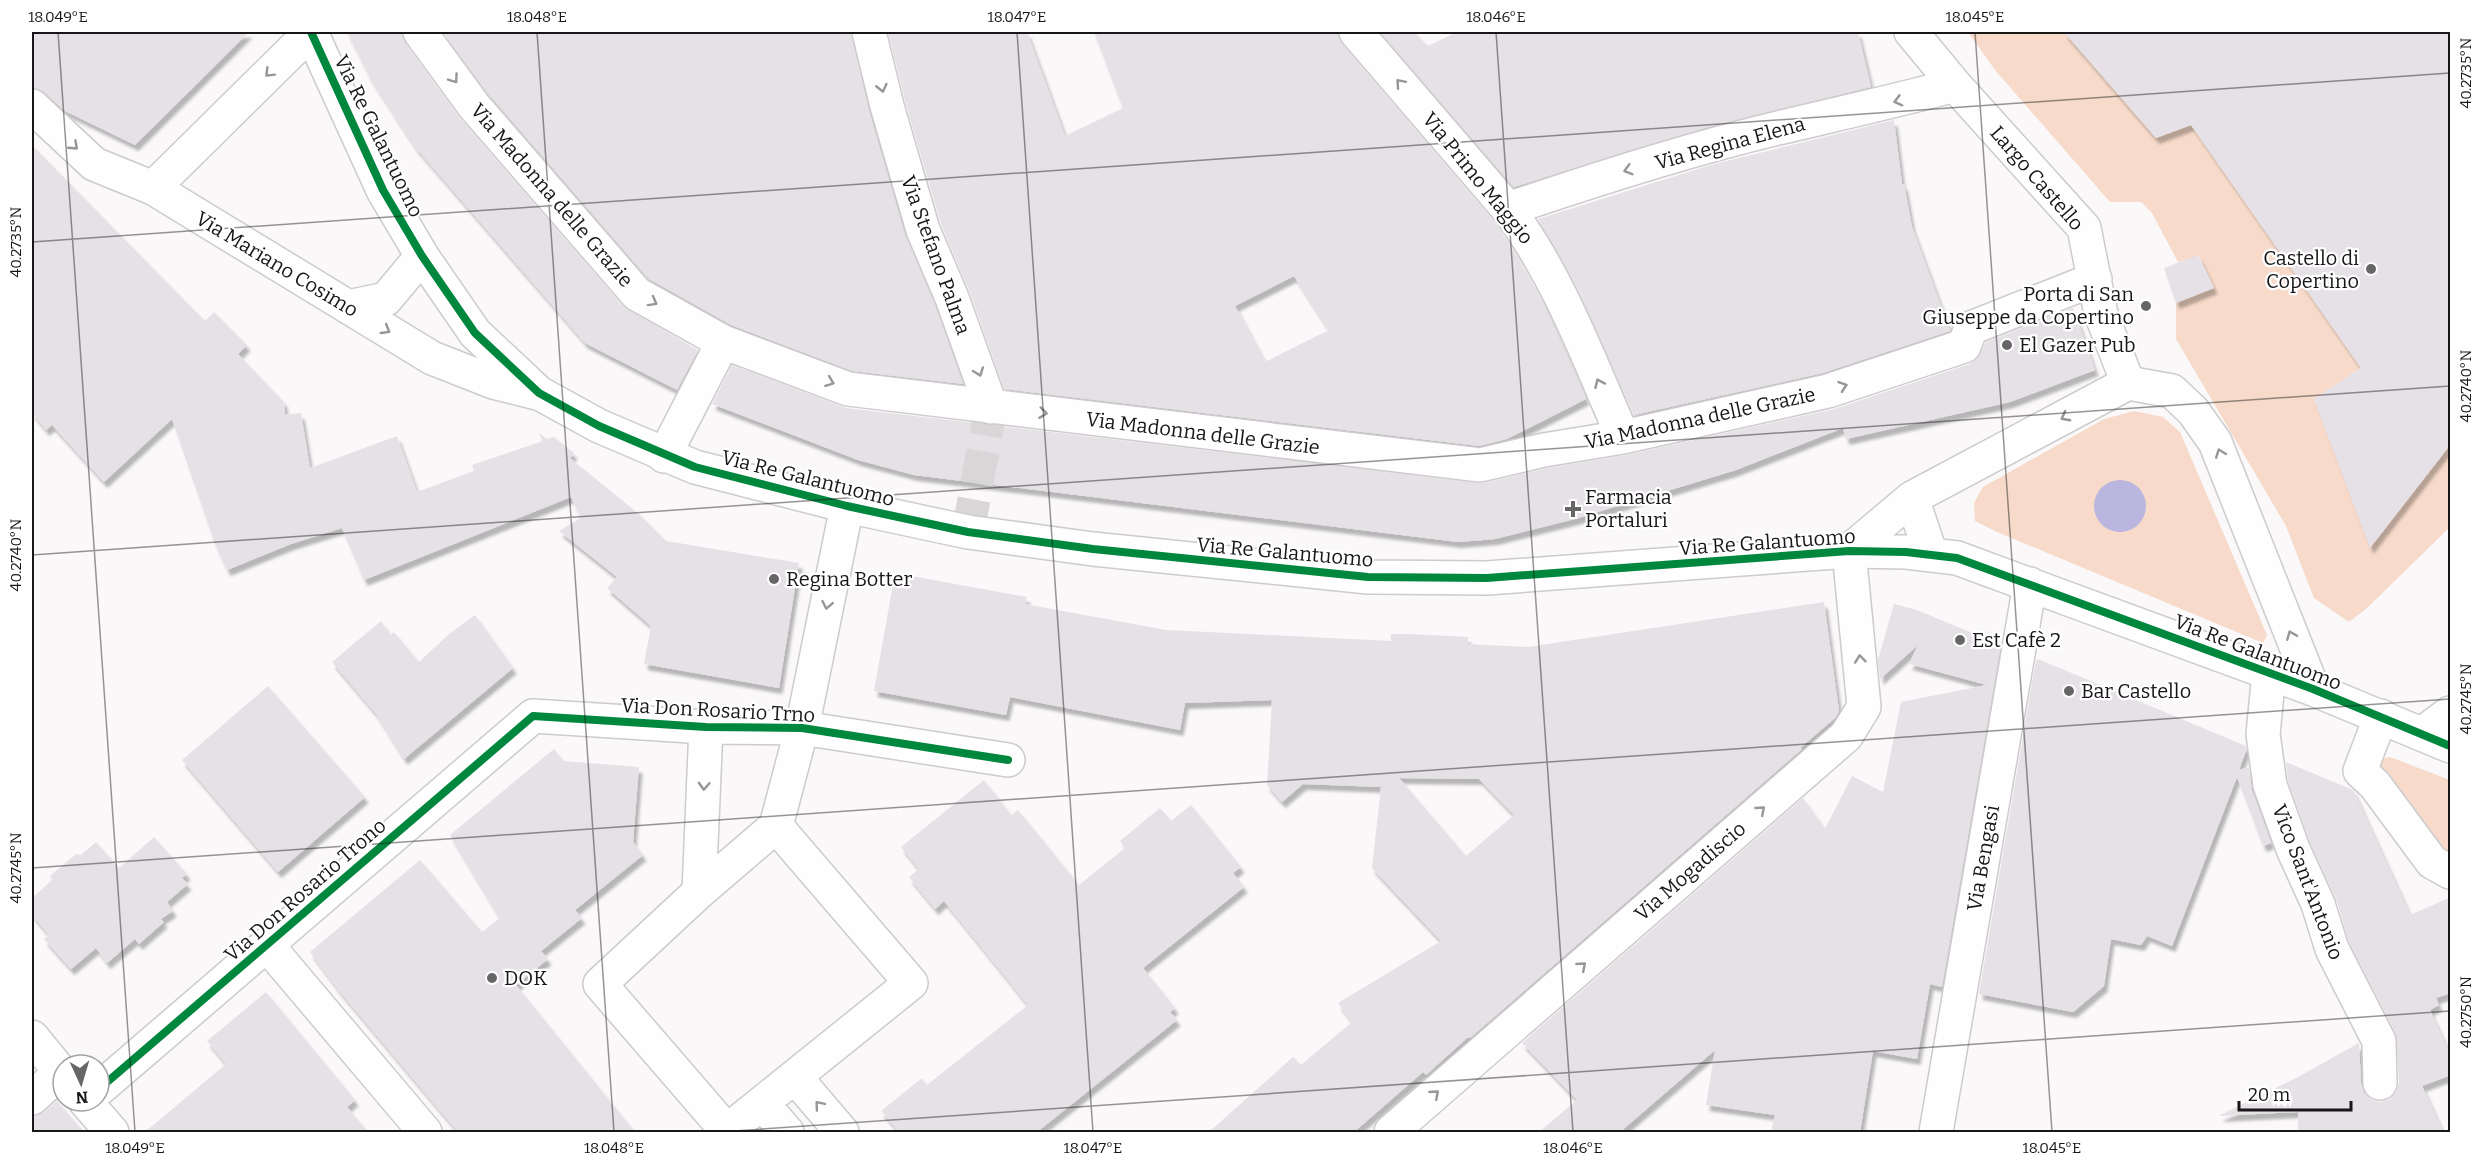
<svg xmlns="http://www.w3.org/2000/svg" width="2482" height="1164" font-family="Bitter,serif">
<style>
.green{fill:#f7dac9}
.water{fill:#bab6df}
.building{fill:#e6e0e7;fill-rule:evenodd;filter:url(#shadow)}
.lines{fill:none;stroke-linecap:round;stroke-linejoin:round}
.minor-tunnel{stroke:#d8d6d7;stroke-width:33;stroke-dasharray:33 16;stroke-linecap:butt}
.minor-casing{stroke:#cdcbcc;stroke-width:36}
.tertiary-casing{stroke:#cdcbcc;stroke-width:36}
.minor{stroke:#fefefe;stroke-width:33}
.tertiary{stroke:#fefefe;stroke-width:33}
.cycleway-casing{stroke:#fff;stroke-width:11}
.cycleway{stroke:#00873e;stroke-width:8}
.oneway{stroke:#969696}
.ticks{fill:none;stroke:#181717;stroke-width:1.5;stroke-opacity:0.45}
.poi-dot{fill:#676666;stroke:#fff;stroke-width:2}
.labels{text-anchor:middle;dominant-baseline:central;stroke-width:4.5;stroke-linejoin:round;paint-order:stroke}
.street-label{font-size:20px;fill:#181717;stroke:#fff}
.poi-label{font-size:20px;fill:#181717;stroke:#fff;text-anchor:start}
.neatline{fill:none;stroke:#181717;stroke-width:2}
.ticks-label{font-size:15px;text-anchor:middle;fill:#181717}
</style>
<defs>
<filter id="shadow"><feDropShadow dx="3.5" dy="6" stdDeviation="1.5" flood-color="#0004"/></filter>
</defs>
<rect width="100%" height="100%" fill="#faf8f9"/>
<path class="green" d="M1968,32H2064L2156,138L2191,125L2361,368L2314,399L2370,547L2450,444V527L2366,609L2349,622L2314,598L2286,526L2176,339V303L2214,288L2199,256L2178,262L2152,213L2141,202H2110L1995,70Z
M2134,411L2163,417L2180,432L2267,635L2263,643L1997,532L1975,521L1974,503L1983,487L2104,419Z
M2390,757L2450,780V853L2435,842L2375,785L2380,759Z"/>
<path class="water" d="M2094 506a26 26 0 1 1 52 0a26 26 0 1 1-52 0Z"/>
<path class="building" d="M32,32H249L135,145L65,111L44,92L32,88Z
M347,32H402L405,43L459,117L623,306L698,350L677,390L585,343L415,147L371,79Z
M443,32H851L869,111L905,235L935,305L963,384L852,371L731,325L649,279L489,94Z
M888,32H1027L1065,136L1123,108L1094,32H1338L1342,44L1493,220L1510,245L1541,299L1586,399L1507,439L1479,446L1004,389L970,292L941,224L905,101ZM1294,276L1329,330L1265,362L1235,306Z
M1380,32H1414L1428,46L1457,32H1858L1871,87L1705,128L1514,187Z
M2064,32H2451V444L2370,548L2314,399L2361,368L2191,125L2156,138Z
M1894,120L1902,184H1904L1912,227L1950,331L1823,373L1634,415L1575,283L1538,219L1714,164Z
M32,145L205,321L214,312L247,345L238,354L284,402L285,415L301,413L310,468L397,436L417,492L474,471L472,465L543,441L538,432L547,439L554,437L574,453L570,458L640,515L666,541L799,563L779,688L644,664L651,626L607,588L617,577L559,531L581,518L571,497L364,580L342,528L291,544L227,570L215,544L172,419L104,482L52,425L46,430L32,413Z
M2198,255L2214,288L2176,303L2164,268Z
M2073,308L2095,370L2010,402L1846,439L1843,428L1736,470L1575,519L1495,539L1458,542L914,475L858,460L712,404L732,365L846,408L1484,483L1548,468L1627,455L1834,409L1970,364L1977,359L1986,342Z
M895,573L1027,597L1025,604L1166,630L1391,641V634H1410L1468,637L1467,644L1528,647L1824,602L1839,711L1835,718L1800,748L1802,749L1470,1038H1467L1426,1075L1423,1072L1354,1132H1209L1293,1057L1301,1065L1352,1022L1338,1003L1441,941L1372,868L1381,787L1303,784L1282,802L1267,785L1272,700L1185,703L1180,730L1010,697L1006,715L874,691ZM1399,778L1479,779L1514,815L1466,856Z
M1894,604L1917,610L2001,645L1942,987L1930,984L1917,1059L1873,1051L1860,1132H1771L1775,1115L1706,1105L1715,1050L1620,1132H1539L1577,1100L1522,1043L1803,798L1825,829L1852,776L1883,792L1901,702L1987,685L1909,664L1918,645L1880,679L1878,660Z
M475,615L513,668L404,759L377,715L332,662L381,621L390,635L394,632L419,662L449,634Z
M2038,659L2246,746V751L2239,770L2249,767L2252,791L2271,843L2263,846L2237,777L2172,946L2147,936L2141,945L2111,939L2104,986L2073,1012L1979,994L2036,660Z
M268,686L365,797L278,872L182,760Z
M554,749L563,761L639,767L633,842L643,855L575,910L582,918L541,951L548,959L516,985L635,1132H458L340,992L310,952L420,860L482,932L500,918L450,835Z
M2286,762L2353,790L2410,915L2451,897V993L2436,998L2439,1005L2430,1010L2451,1057V1075L2422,1086L2443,1132H2298V1112L2218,1116L2296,1078L2359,1043L2361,1083L2364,1093L2372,1100L2381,1102L2390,1099L2396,1092L2399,1083L2396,1033L2349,942L2336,898L2310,842L2288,781Z
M984,780L1011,815L1018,810L1079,885L1125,848L1120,841L1160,808L1171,821L1191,805L1241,867L1233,873L1244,887L1143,968L1175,1008L1170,1012L1177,1020L1037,1132H899L881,1111L922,1078L927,1085L1028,1005L944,901L935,909L909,877L919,869L901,847Z
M154,837L187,874L182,878L188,884L167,902L173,911L161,919L164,922L139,944L135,939L107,963L96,948L71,969L44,939L49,935L32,915V898L52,880L50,876L76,854L81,855L96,842L119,868Z
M266,992L355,1100L347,1107L368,1132H145L226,1064L207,1041Z
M57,1101L84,1132H32V1116L44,1112Z"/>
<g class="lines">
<path class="minor-tunnel" d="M968,532L991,407"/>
<g class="minor-casing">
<path id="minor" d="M420,32L474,106L637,294L723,342L848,389L1480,465L1544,450L1623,437L1828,391L1964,346L1971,328L2095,279
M869,32L887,106L923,230L952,298L991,407
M1356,32L1508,209C1559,277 1589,360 1623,437
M1911,32L1955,85L2084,228L2101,314L2128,383
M153,188L311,32
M1508,209C1596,179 1686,150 1778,128C1837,114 1896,101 1955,85
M664,456L723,342
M2269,673L2263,734L2270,785L2293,849L2318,904L2332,949L2379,1041L2380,1083
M2381,716L2360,771L2375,785L2432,862L2450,872
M776,826L911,983L727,1131L600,984L699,892Z
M776,826L802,728L847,506
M699,892L706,727
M267,945L425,1132
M32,1037L63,1075
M795,1077L842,1132
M99,1089L533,716L706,727L802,728L1008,760
M32,1098L61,1072
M85,1101L112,1132
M763,1104L787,1132
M1391,1132L1846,736L1864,707L1849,551"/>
</g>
<g class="tertiary-casing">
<path id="tertiary" d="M311,32L383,190L422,256L475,333L539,393L599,426L695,467L847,506L968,532L1093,549L1368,577L1487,578L1849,551L1906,552L1957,558L2313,689L2450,746
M32,106L94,164L153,188L432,358L493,382L537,393
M348,307L386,299L422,256
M1912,498L1931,555
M1849,551L1912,498L2128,383L2172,391L2193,411L2215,442L2313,689
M2423,733L2450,713
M1936,1132L2030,584"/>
</g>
<use href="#minor" class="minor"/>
<use href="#tertiary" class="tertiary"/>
<g class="cycleway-casing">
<path id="cycleway" d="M311,32L383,190L422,256L475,333L539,393L599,426L695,467L847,506L968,532L1093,549L1368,577L1487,578L1849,551L1906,552L1957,558L2313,689L2450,746
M99,1089L533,716L706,727L802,728L1008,760"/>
</g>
<use href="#cycleway" class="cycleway"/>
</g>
<defs><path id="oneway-chevron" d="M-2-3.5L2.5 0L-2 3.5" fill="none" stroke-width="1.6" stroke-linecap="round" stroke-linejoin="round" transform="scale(1.5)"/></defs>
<g class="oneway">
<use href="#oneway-chevron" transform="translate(269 73) rotate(135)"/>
<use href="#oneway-chevron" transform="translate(454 79) rotate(55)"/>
<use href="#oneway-chevron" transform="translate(1400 83) rotate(-131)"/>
<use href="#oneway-chevron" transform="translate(882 88) rotate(77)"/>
<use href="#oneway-chevron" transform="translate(1898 101) rotate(165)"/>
<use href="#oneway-chevron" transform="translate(74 146) rotate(43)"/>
<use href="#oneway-chevron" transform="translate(1628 170) rotate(164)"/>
<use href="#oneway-chevron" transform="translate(653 302) rotate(29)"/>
<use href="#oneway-chevron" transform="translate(386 330) rotate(31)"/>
<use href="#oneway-chevron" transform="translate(979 372) rotate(70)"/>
<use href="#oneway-chevron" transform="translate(830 382) rotate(21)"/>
<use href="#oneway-chevron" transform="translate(1599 383) rotate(-114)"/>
<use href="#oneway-chevron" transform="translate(1843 386) rotate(-19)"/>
<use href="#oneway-chevron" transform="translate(1043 413) rotate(7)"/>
<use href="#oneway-chevron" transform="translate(2065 417) rotate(152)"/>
<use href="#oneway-chevron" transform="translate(2220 453) rotate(-111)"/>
<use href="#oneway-chevron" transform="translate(827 605) rotate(101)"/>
<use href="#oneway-chevron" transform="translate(2291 635) rotate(-112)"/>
<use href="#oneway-chevron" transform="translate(1860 659) rotate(-96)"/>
<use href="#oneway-chevron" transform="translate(704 786) rotate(93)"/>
<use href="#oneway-chevron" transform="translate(1761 810) rotate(-41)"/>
<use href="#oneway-chevron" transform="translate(1582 966) rotate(-41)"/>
<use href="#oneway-chevron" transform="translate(1435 1094) rotate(-41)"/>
<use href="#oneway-chevron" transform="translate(819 1105) rotate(-130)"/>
</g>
<path class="ticks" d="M58,32L135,1132M537,32L614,1132M1017,32L1093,1132M1496,32L1573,1132M1975,32L2052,1132M32,242L2450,73M32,555L2450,386M32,868L2450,699M720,1132L2450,1011"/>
<g class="poi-dot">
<circle cx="2371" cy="269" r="6"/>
<circle cx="2146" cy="306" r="6"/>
<circle cx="2007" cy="345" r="6"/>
<path d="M1570 500h6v6h6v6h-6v6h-6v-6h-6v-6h6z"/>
<circle cx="774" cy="579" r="6"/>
<circle cx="1960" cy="640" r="6"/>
<circle cx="2069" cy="691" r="6"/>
<circle cx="492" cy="978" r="6"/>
</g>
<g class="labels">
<g class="street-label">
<text transform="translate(379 136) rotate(64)">Via Re Galantuomo</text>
<text transform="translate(1730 143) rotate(-15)">Via Regina Elena</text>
<text transform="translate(1478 178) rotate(51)">Via Primo Maggio</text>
<text transform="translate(2037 178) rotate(49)">Largo Castello</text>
<text transform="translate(552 195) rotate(49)">Via Madonna delle Grazie</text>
<text transform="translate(936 255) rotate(70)">Via Stefano Palma</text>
<text transform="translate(277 264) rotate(31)">Via Mariano Cosimo</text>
<text transform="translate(1700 418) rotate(-12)">Via Madonna delle Grazie</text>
<text transform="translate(1203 433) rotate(7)">Via Madonna delle Grazie</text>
<text transform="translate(808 478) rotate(14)">Via Re Galantuomo</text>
<text transform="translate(1767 542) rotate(-4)">Via Re Galantuomo</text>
<text transform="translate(1285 552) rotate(5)">Via Re Galantuomo</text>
<text transform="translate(2258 652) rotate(21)">Via Re Galantuomo</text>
<text transform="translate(718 710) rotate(3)">Via Don Rosario Trno</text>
<text transform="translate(1983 858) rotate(-80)">Via Bengasi</text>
<text transform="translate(1690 871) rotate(-41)">Via Mogadiscio</text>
<text transform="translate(2308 882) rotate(69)">Vico Sant'Antonio</text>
<text transform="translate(305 890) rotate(-41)">Via Don Rosario Trono</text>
</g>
<g class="poi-label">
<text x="2359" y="258" text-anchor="end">Castello di<tspan x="2359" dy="23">Copertino</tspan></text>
<text x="2134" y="294" text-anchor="end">Porta di San<tspan x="2134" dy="23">Giuseppe da Copertino</tspan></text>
<text x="2019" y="345">El Gazer Pub</text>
<text x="1585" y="497">Farmacia<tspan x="1585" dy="23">Portaluri</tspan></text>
<text x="786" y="579">Regina Botter</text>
<text x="1972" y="640">Est Cafè 2</text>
<text x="2081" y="691">Bar Castello</text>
<text x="504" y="978">DOK</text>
</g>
</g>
<rect width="2482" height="1164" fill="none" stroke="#ffffff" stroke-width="66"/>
<g transform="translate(81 1083) rotate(176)"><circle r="28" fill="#ffffff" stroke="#a3a2a2" stroke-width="1.5"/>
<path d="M0-4.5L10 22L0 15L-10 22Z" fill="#676666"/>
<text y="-9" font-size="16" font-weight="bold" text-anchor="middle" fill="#181717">N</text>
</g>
<path d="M2239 1101v9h112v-9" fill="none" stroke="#181717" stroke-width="3"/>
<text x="2248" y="1101" font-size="18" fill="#181717" stroke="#ffffff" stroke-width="4.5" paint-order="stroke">20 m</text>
<rect x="33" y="33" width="2416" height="1098" class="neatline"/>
<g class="ticks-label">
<text x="58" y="22">18.049°E</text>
<text x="537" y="22">18.048°E</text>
<text x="1017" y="22">18.047°E</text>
<text x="1496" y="22">18.046°E</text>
<text x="1975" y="22">18.045°E</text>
<text transform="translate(2466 73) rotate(-90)" y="5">40.2735°N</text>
<text transform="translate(16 242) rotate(-90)" y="5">40.2735°N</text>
<text transform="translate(2466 386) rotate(-90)" y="5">40.2740°N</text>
<text transform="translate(16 555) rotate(-90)" y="5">40.2740°N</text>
<text transform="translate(2466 699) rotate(-90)" y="5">40.2745°N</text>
<text transform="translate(16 868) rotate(-90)" y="5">40.2745°N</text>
<text transform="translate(2466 1012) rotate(-90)" y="5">40.2750°N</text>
<text x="135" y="1153">18.049°E</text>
<text x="614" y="1153">18.048°E</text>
<text x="1093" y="1153">18.047°E</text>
<text x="1573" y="1153">18.046°E</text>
<text x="2052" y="1153">18.045°E</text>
</g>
</svg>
